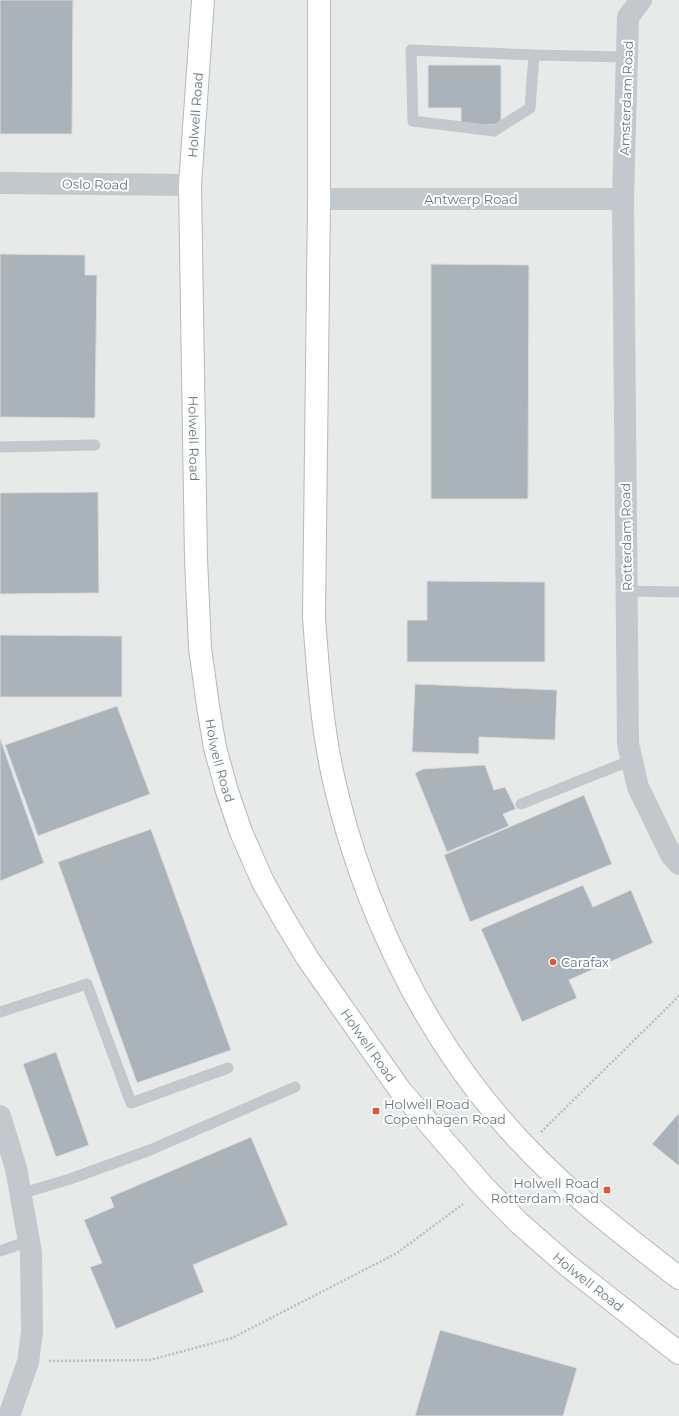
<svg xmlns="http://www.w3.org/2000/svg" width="679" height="1416" font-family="Montserrat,sans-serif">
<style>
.built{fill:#e8e9e9}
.building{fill:#aab3b9;stroke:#dcdcda}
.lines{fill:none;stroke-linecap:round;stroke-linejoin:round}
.trunk-casing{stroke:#b4b9bd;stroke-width:24}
.path{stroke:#bbbfc2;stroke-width:2.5;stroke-dasharray:2 2;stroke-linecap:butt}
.service{stroke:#c3c8cc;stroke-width:11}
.minor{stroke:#c3c8cc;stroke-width:22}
.tertiary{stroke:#c3c8cc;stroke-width:22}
.trunk{stroke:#fff;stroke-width:22}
.poi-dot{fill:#e4572e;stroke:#fff;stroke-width:1.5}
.labels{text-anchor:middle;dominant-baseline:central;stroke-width:4;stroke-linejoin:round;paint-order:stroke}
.street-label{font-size:13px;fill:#657683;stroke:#fff}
.poi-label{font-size:13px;fill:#657683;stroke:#fff;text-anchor:start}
</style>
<rect width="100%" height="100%" fill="#fafaf8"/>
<path class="built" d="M0,0H679V1416H0Z"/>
<path class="building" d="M0,0H73L72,134H0Z
M428,65H501V125L461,124V108H428Z
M0,254L85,255V275H97L95,418L0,417Z
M431,264L529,265L528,499H431Z
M98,492L99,593L0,594V493Z
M427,581L545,582V662H407V620H427Z
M0,635L122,636V697H0Z
M415,684L557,690L555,740L479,737V754L412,752Z
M117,706L150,794L38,836L5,745Z
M0,738L44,863L0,881Z
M485,765L494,790L505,787L516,809L503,814L509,826L447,852L415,773L423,769Z
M584,795L612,864L470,922L444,855Z
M151,829L231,1050L137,1083L58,862Z
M583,885L593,907L631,890L653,943L569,980L577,998L522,1022L481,929Z
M56,1052L89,1145L56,1157L23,1064Z
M679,1113V1166L652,1144Z
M251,1137L288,1225L193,1265L204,1292L116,1329L90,1267L102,1263L84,1220L114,1207L110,1197Z
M440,1330L577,1368L563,1416H415Z"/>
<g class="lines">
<g class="trunk-casing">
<g id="trunk">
<path id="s1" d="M203,0L190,185L196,559L200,648L208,706L215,748L227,791L241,832L263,882L285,921L308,959L400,1090L483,1186L518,1222L567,1265L679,1353"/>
<path d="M319,0V199L314,617C318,673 322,730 335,785C363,905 421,1028 502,1121C554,1182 617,1230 679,1278"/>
</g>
</g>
<path class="path" d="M541,1132L679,996
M49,1361L150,1360L232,1338L397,1253L463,1204"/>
<path class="service" d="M534,55L411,50L413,121L494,131L530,108L534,55L626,57
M0,447L95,445
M627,591L679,592
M521,804L632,760
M0,1012L87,984L131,1103L228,1068
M20,1194L70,1179L150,1150L295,1087
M0,1251L28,1241"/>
<path class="minor" d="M641,0L628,17L623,199L628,744L638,787L671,855L679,864
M319,199H623"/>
<path class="tertiary" d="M0,183L190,185
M0,1116L16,1168L31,1253L32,1332L28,1362L9,1416"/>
<use href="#trunk" class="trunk"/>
</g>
<g class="poi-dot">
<circle cx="553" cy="962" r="4"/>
<rect x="372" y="1107" width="8" height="8" rx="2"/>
<rect x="603" y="1186" width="8" height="8" rx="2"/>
</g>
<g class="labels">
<g class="street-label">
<text transform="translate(626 98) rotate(-88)">Amsterdam Road</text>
<text transform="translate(195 115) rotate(-86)">Holwell Road</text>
<text transform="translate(95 184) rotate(1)">Oslo Road</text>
<text x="471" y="199">Antwerp Road</text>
<text stroke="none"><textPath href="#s1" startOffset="439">Holwell Road</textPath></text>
<text transform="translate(626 537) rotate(-91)">Rotterdam Road</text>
<text stroke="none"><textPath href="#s1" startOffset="763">Holwell Road</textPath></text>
<text stroke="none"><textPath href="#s1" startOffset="1087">Holwell Road</textPath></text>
<text stroke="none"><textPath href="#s1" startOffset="1411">Holwell Road</textPath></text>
</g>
<g class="poi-label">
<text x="561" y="962">Carafax</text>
<text x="384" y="1104">Holwell Road<tspan x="384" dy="15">Copenhagen Road</tspan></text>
<text x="599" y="1183" text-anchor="end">Holwell Road<tspan x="599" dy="15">Rotterdam Road</tspan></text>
</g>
</g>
</svg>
